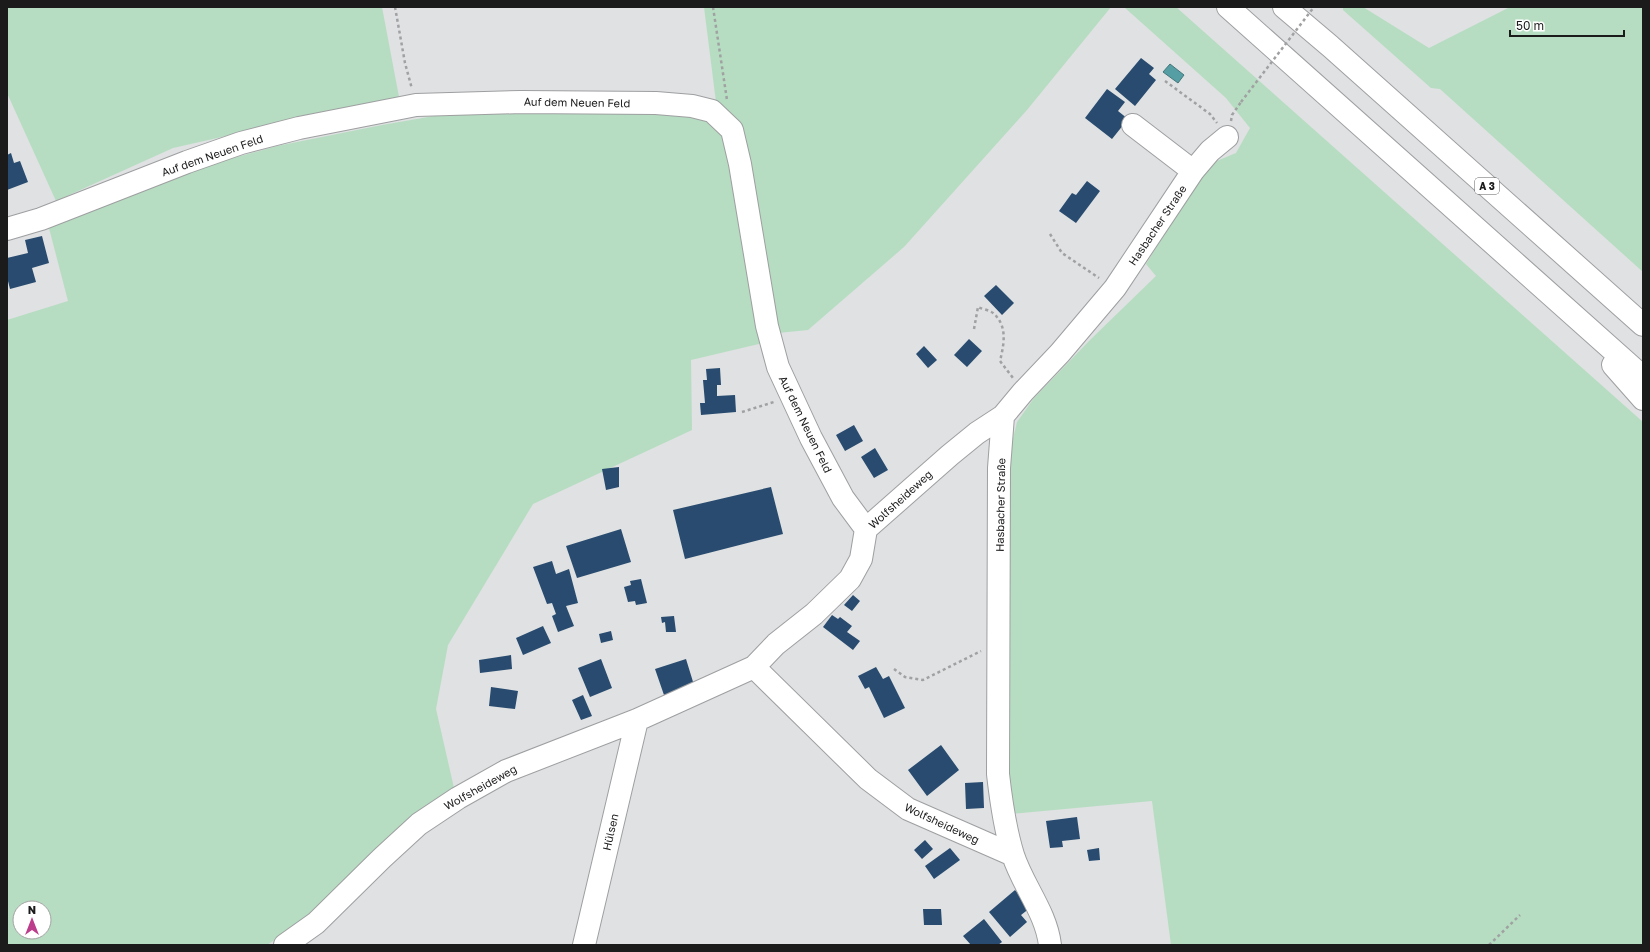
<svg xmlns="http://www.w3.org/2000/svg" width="1650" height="952" font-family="'Golos Text',sans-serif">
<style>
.green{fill:#b6ddc1;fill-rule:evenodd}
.water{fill:#559ea4;stroke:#44777b}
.building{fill:#284b6f}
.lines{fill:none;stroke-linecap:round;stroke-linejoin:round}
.minor-casing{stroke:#9e9fa1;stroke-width:24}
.highway-casing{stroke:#9e9fa1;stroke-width:24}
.path{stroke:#a0a1a2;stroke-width:2.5;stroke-dasharray:3 3;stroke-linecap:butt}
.minor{stroke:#fff;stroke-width:22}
.highway{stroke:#fff;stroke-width:22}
.path-bridge{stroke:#a0a1a2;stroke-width:2.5;stroke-dasharray:3 3;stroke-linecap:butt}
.labels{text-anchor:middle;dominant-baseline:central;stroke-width:4;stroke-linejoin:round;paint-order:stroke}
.shield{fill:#fff;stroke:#5f5f60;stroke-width:1}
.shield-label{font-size:10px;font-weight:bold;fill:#1b1b1c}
.street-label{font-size:11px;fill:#1b1b1c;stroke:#fff}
</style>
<rect width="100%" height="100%" fill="#dfe1e2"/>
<path class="green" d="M7,7H382L399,97L173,148L56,201L7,93Z
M704,7H1111L1027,110L904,247L808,330L778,333L716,102Z
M1124,7H1176L1643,422V945H1171L1152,801L1011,814L1006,748L1009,455L1017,422L1034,398L1089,341L1156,276L1146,264L1207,165L1236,153L1250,128L1226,98Z
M1343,7H1363L1429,48L1510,7H1643V272L1440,89L1431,88L1343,10Z
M647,107L703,116L723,134L763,343L691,360L692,430L533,504L448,645L436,709L454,788L309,917L267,945H7V320L68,301L49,228L176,174L277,146L382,125L457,112ZM20,908H44V932H20Z"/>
<path class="water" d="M1170,64L1184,75L1178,83L1163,72Z"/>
<path class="building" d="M1141,58L1154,68L1149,74L1156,80L1135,106L1115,89Z
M1107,89L1125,102L1118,111L1128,119L1112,139L1085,118Z
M11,153L14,163L20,161L28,182L7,190V155Z
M1087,181L1100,191L1076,223L1059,211L1072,193L1076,195Z
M42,236L49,263L32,268L36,282L10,289L7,277V258L28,253L25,240Z
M996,285L1014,303L1002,315L984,296Z
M969,339L982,351L967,367L954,355Z
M924,346L937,360L928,368L916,354Z
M720,368L721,385H717V396L735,395L736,412L701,415L700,403H705L703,380H707L706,369Z
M854,425L863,441L845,451L836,435Z
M875,448L888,470L874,478L861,457Z
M619,467V487L606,490L602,469Z
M771,487L783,534L685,559L673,510Z
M621,529L631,562L577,578L566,546Z
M552,561L556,574L569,569L578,603L566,606L574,626L558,632L552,616L556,614L552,603L547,604L533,567Z
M641,579L647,603L636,605L635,601L628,602L624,587L631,585L630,581Z
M853,595L860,601L852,611L844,605Z
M832,615L838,619L840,617L852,626L847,632L860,641L853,650L823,627Z
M674,616L676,632H666L665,622L662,623L661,617Z
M543,626L551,643L523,655L516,638Z
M611,631L613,640L601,643L599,634Z
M511,655L512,669L480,673L479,660Z
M601,659L612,688L590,697L578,668Z
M686,659L694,685L664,695L655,669Z
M876,667L883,679L889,676L905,708L884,718L869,687L865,689L858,676Z
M491,687L518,691L515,709L489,706Z
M583,695L592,716L581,720L572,700Z
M941,745L959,770L927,796L908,770Z
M983,782L984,808L966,809L965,783Z
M1077,817L1080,839L1062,841L1063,847L1050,848L1046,821Z
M925,840L933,849L922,859L914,850Z
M950,848L960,860L934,879L925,866Z
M1099,848L1100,860L1089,861L1087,850Z
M1015,890L1030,908L1021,915L1027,922L1010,937L989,912Z
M923,909H941L942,925H924Z
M984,919L1002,942L998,945H971L963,936Z"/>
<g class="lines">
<g class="minor-casing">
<path id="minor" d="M1133,125L1193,171
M7,229L41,219L187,162L241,143L299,128L416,105L521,102L656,103L692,106L712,111L732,130L740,164L767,326L778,367L811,438L843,498L866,529
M1003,416L999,468L998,774C1001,801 1005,829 1013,855C1023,886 1046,912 1050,945
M754,667L868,779L908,809L1013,855
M285,945L316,923L382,858L419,824L458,798L506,771L637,720L754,667L776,644L814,614L850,579L861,559L866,529L950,455L977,433L1003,416L1023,392L1060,353L1115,288L1193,171L1210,151L1227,137
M584,945L637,720"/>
</g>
<g class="highway-casing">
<path id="highway" d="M1228,7L1643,377
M1284,7L1330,46L1643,325
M1613,365L1643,399"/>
</g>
<path class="path" d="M395,7L405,63L412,89
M713,7L727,100
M1165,81L1210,114L1217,123
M1231,121L1232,115L1241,102
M1050,234L1062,253L1099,278
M974,329L978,307C982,309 989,310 993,313C1008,326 1004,344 1000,361L1013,378
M742,412L774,402
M894,669L905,677L923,680L981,651
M1489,945L1520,915"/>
<use href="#minor" class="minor"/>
<use href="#highway" class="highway"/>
<path class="path-bridge" d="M1241,102L1314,7"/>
</g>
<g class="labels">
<rect class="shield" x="1475" y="178" width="24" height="16" rx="3"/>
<g class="shield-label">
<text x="1487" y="186">A 3</text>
</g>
<g class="street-label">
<text transform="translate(577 102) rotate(1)">Auf dem Neuen Feld</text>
<text transform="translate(212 155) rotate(-19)">Auf dem Neuen Feld</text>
<text transform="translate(1157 225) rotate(-56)">Hasbacher Straße</text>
<text transform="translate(806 424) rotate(64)">Auf dem Neuen Feld</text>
<text transform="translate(900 499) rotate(-42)">Wolfsheideweg</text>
<text transform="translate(1000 505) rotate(-89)">Hasbacher Straße</text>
<text transform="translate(480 787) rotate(-29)">Wolfsheideweg</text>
<text transform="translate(942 823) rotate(25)">Wolfsheideweg</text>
<text transform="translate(610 832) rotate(-77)">Hülsen</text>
</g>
</g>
<rect width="1650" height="952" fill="none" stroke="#1b1b1c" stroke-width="16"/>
<g transform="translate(32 920)"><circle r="19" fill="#ffffff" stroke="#a4a4a4"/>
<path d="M0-3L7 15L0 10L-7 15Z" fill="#bc3d8b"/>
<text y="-6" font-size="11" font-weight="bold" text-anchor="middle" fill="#1b1b1c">N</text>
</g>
<path d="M1510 30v6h114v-6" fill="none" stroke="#1b1b1c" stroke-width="2"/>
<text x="1516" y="30" font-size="12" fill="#1b1b1c" stroke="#ffffff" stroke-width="3" paint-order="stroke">50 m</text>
</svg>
